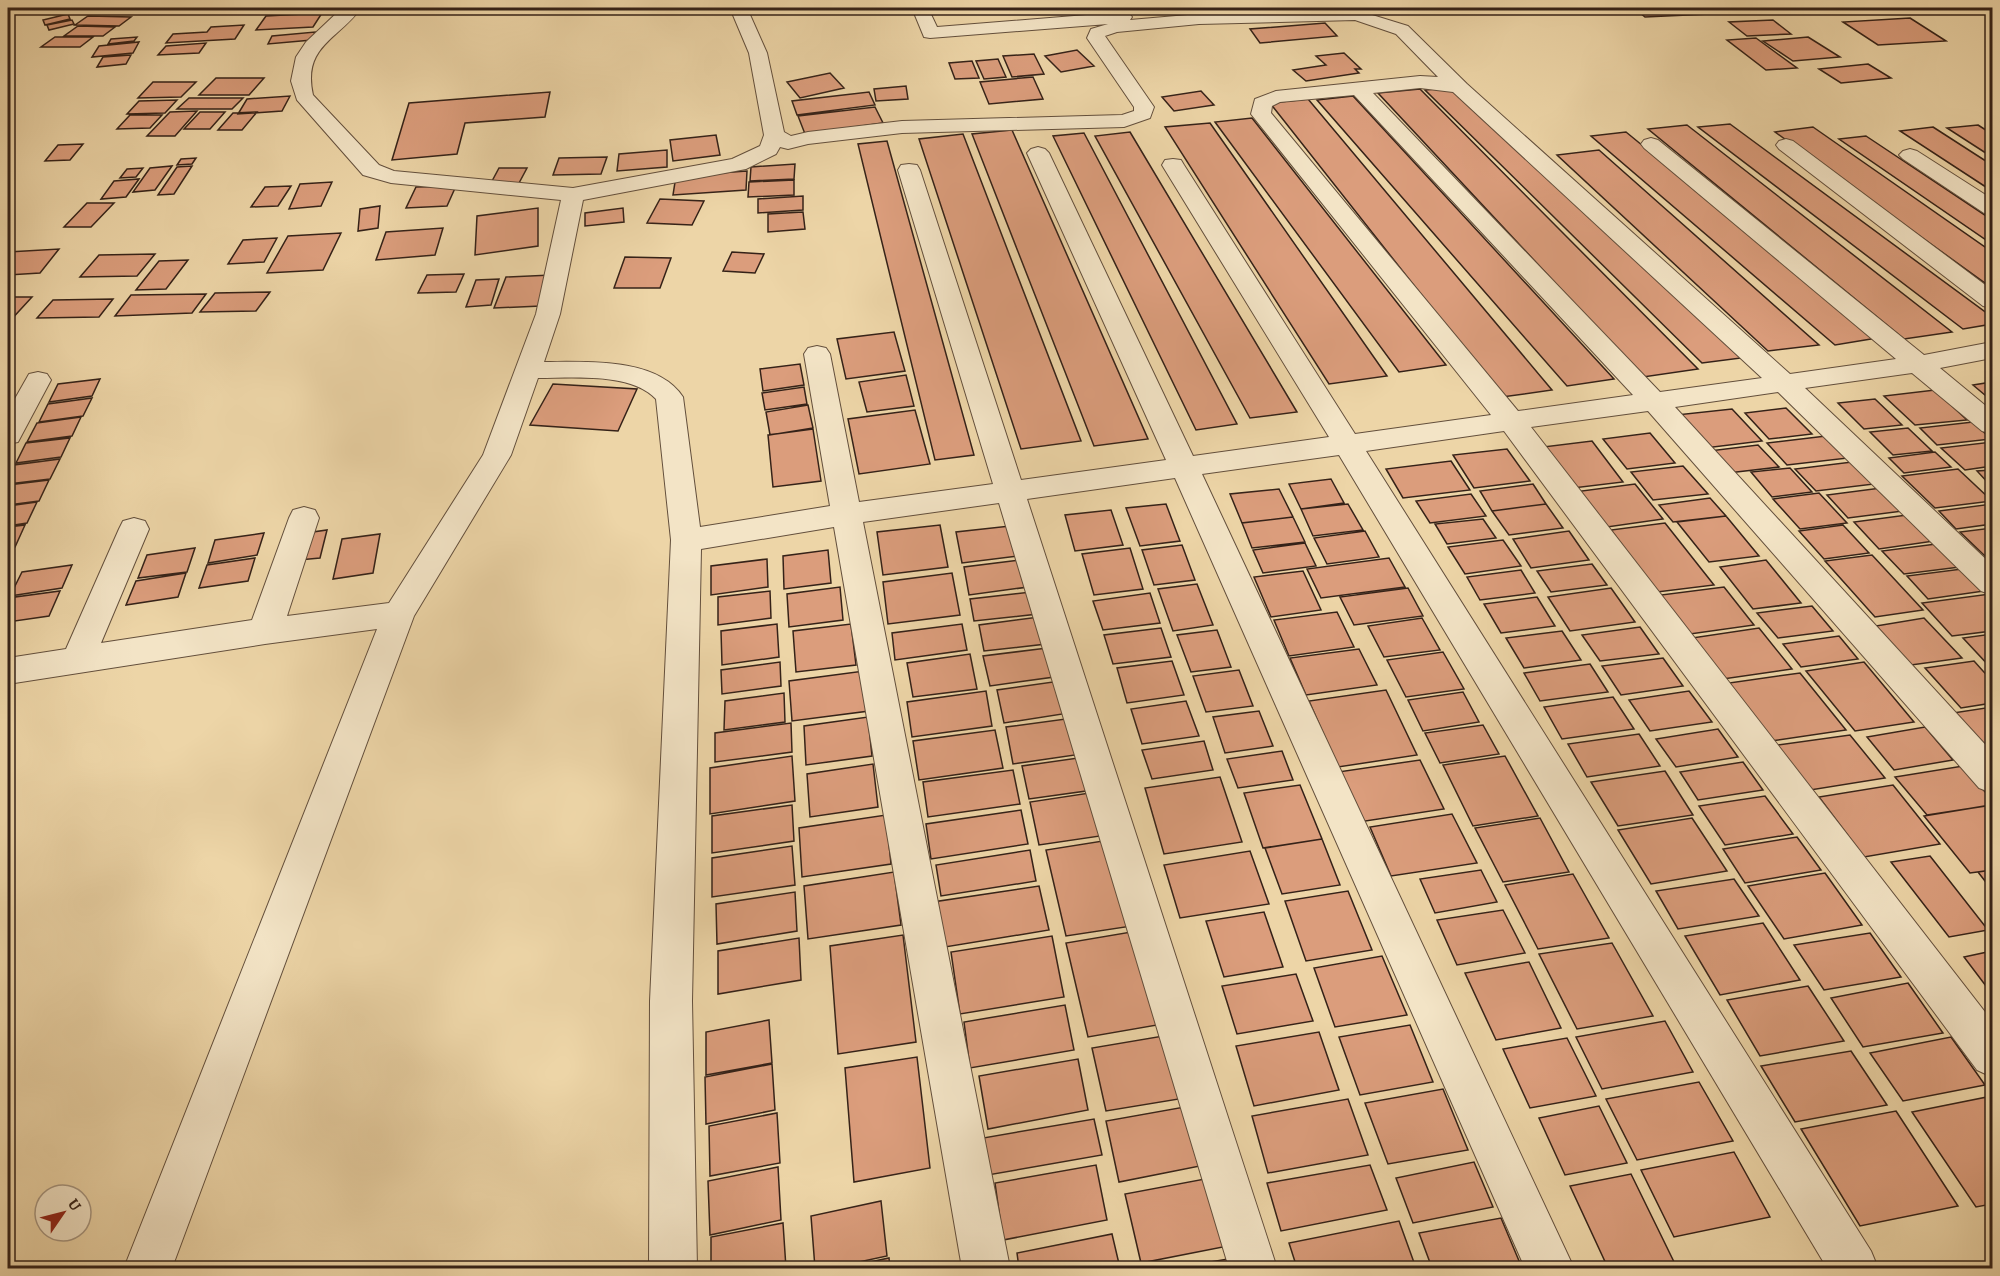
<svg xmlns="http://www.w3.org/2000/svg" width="2000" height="1276" font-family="Alegreya,serif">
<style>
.building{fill:#db9d7c;stroke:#352218;stroke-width:1.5}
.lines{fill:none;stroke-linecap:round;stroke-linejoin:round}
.street-casing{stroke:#634f3c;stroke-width:2}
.street{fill:#f3e4c6;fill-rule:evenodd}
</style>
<rect width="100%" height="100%" fill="#edd5a7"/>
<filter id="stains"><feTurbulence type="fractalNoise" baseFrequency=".00333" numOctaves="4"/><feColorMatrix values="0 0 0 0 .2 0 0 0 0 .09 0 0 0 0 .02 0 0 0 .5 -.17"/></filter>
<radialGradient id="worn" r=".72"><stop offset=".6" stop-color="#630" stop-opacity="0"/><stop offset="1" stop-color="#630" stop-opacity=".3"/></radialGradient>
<path class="building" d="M102,8H128L121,13L95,14Z
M133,8H147L141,13H126Z
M231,8H291L288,12L226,14Z
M1634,8H1813L1815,9L1645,17Z
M322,13L313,27L256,30L266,16Z
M68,14L70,19L45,25L43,20Z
M88,16L131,17L119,26L75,25Z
M1910,18L1946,41L1878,45L1843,22Z
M72,20L74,24L49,30L47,25Z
M1773,20L1791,34L1747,36L1729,22Z
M1325,23L1337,36L1260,43L1250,29Z
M244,25L235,39L166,43L173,34L207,32L211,27Z
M78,26L115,27L103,36H64Z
M315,32L312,40L268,44L272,36Z
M55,37H93L80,47H41Z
M137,37L134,41L108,44L111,39Z
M1808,37L1840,57L1793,61L1763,41Z
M1756,38L1797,68L1766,70L1727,40Z
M139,42L133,53L92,57L99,46Z
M206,43L199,53L158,55L166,46Z
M1077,50L1094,66L1061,72L1045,56Z
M1344,53L1361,69H1355L1359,73L1306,81L1293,70L1326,65L1316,56Z
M1034,54L1044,74L1012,77L1003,56Z
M131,55L126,64L97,67L103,57Z
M998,59L1006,77L984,79L976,61Z
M972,61L979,78L955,79L949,63Z
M1868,64L1891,78L1841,83L1819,69Z
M830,73L844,88L800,98L787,82Z
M1033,77L1043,99L989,104L980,82Z
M216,78H264L249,95H199Z
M153,82H196L181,97L138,98Z
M906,86L908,99L876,101L874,89Z
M1455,87L1741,358L1702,363L1425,90Z
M1420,89L1698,369L1643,377L1378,93Z
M1201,91L1214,105L1174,111L1162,97Z
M550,92L545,117L465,123L457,154L392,160L409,103Z
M869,92L875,105L797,115L792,101Z
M290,96L282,111L238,114L247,99Z
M1353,96L1614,379L1567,386L1317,100Z
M189,98H243L232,109H177Z
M1308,99L1552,390L1502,397L1270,103Z
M177,100L165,113L127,114L139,101Z
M875,107L883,123L805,134L798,116Z
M197,111L175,136H147L170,112Z
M200,112H225L210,129H184Z
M257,112L242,130H218L233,113Z
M130,115H162L150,128L117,129Z
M1252,118L1446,365L1399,372L1215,122Z
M1210,123L1387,376L1329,384L1165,127Z
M1730,124L1992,317V324L1963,329L1698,127Z
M1687,125L1952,332L1904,339L1648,129Z
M1978,125L1992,134V157L1947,128Z
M1813,127L1992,252V288L1775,132Z
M1933,127L1992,165V191L1900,131Z
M1012,130L1148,439L1094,446L972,134Z
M1130,132L1297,412L1250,418L1095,136Z
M1626,132L1877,338L1835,345L1591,136Z
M1084,133L1237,424L1196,430L1053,136Z
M963,134L1081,441L1021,449L919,139Z
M716,135L720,155L673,161L670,140Z
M1866,136L1992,220V244L1839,139Z
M887,141L974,455L935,460L858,144Z
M83,144L70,160L45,161L58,145Z
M667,150V167L617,171L619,154Z
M1599,150L1819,345L1768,351L1557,155Z
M607,157L601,174L553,175L559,158Z
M196,158L192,164L177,165L181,159Z
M795,164L794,179L750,181L751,167Z
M172,166L155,190L133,192L150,168Z
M192,166L174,194L158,195L177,167Z
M143,168L136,177L120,178L127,169Z
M499,168H527L519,183H491Z
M747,171L746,190L673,195L676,176Z
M139,179L126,197L101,199L114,181Z
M794,180V195L748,197L749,182Z
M332,182L321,206L289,209L300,184Z
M291,186L278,206L251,207L265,187Z
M456,186L447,206L406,208L416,187Z
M803,196V210L758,213V199Z
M660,199L704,201L692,225L647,223Z
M87,203H114L91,227H64Z
M380,206L378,228L358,231L360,209Z
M538,208V246L475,255L477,216Z
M623,208L624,222L585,226V213Z
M803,212L805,229L768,232V214Z
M443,228L435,255L376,260L386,232Z
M341,233L323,270L267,273L288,236Z
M277,238L264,262L228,264L243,240Z
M59,249L40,273L8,275V252Z
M732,252L764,254L755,273L723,271Z
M155,254L137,276L80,277L99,255Z
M625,257L671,258L660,288H614Z
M188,260L166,289L136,290L159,261Z
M464,274L456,292L418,293L427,275Z
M551,275L541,306L494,308L506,277Z
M499,279L491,305L466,307L476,280Z
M270,292L256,311L200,312L215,293Z
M206,294L192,313L115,316L131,295Z
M8,297H32L8,323Z
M113,299L99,317L37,318L53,300Z
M894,332L905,371L846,379L837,339Z
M800,364L804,385L763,391L760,369Z
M906,375L914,406L867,412L859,382Z
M100,379L92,396L49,402L58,384Z
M1992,382V401L1973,385Z
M553,384L637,389L618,431L530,425Z
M804,387L807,404L765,410L762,393Z
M1935,390L1967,420L1915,425L1884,396Z
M92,398L83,416L39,422L48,404Z
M1875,399L1902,425L1864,429L1838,403Z
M808,405L813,428L770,435L766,412Z
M1786,408L1812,434L1769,439L1745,413Z
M1732,409L1762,441L1705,448L1676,415Z
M915,410L930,464L859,474L848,419Z
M81,417L72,436L27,442L37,423Z
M1973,422L1991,439L1937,445L1920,428Z
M1908,428L1932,451L1893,455L1870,432Z
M813,429L821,481L773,487L768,435Z
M1650,433L1675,463L1627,469L1603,439Z
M1826,436L1848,458L1787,465L1767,443Z
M70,438L61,457L16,463L26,443Z
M1592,441L1623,482L1573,488L1543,447Z
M1992,442V466L1965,470L1941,448Z
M1758,445L1779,467L1728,473L1709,451Z
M1507,449L1530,481L1474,488L1453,455Z
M1935,452L1951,467L1904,473L1889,458Z
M60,459L50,479L8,484V477L14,465Z
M1451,461L1470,490L1403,498L1386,469Z
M1852,462L1874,484L1816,491L1795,469Z
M1683,466L1708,494L1653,500L1631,472Z
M1790,468L1812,492L1772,497L1751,472Z
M1958,469L1992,501L1935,508L1902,476Z
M1992,470V487L1977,471Z
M1331,479L1344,503L1301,509L1289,484Z
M49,480L39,501L8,505V485Z
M1533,484L1546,504L1492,511L1480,491Z
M1635,484L1663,519L1600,528L1574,492Z
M1881,488L1903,511L1848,518L1827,495Z
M1279,489L1293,517L1242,523L1230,494Z
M1819,493L1847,523L1800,529L1773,499Z
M1471,494L1486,516L1430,523L1416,501Z
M1710,498L1726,516L1673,522L1659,505Z
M37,502L27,523L8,526V506Z
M1166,504L1180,541L1140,546L1126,508Z
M1348,504L1363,530L1313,536L1301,509Z
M1546,504L1563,528L1509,535L1492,511Z
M1992,504V524L1956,529L1939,511Z
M1111,510L1123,545L1075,551L1065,515Z
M1907,515L1934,541L1879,549L1854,522Z
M1726,516L1759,556L1709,562L1677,522Z
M1293,517L1305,542L1252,548L1242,523Z
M1483,519L1496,538L1447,544L1435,524Z
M1665,523L1714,585L1657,592L1611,530Z
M25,525L15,547L8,548V527Z
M940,525L948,567L883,575L877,532Z
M1843,525L1869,553L1824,559L1799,531Z
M1010,526L1018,556L962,563L956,532Z
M1992,528V556L1986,557L1960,532Z
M327,530L320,558L299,560L306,533Z
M1365,531L1379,557L1327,564L1314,538Z
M1569,531L1589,560L1531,568L1513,539Z
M264,533L257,555L208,563L215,540Z
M380,534L373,573L333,579L342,539Z
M1503,540L1521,566L1465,574L1448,547Z
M1305,543L1316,566L1263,573L1253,550Z
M1936,544L1960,567L1904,574L1882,551Z
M1182,545L1195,580L1154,585L1142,550Z
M195,548L187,572L138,578L147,555Z
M1130,548L1143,589L1094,595L1082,554Z
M828,550L831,583L784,589L783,556Z
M1872,555L1923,610L1875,617L1825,561Z
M255,558L248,581L199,588L207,565Z
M1389,558L1405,587L1321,598L1307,569Z
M767,559L768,587L711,595V566Z
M1021,560L1028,587L969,595L964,567Z
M1766,560L1801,603L1753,609L1720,567Z
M1592,564L1607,585L1551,592L1537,571Z
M72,565L62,588L10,596L22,572Z
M1962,569L1984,591L1928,599L1907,576Z
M1521,570L1535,593L1480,600L1467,577Z
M1303,571L1321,610L1271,617L1254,577Z
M186,573L178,597L126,605L136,581Z
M952,573L960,615L888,624L883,582Z
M1197,584L1213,625L1173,631L1158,589Z
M840,587L843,620L789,627L787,594Z
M1724,587L1754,625L1690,634L1661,595Z
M1408,588L1423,616L1354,625L1340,597Z
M1611,588L1635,622L1570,631L1548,597Z
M60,591L49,616L8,622V598Z
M770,591L771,618L718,625V597Z
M1031,592L1038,614L974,621L970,599Z
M1150,593L1160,623L1103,630L1093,601Z
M1990,594L1992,597V631L1952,636L1922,603Z
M1537,597L1555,626L1501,633L1484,604Z
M1812,606L1833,631L1778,638L1757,613Z
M1337,612L1354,647L1289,656L1274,620Z
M1039,617L1046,644L984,651L979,625Z
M1422,618L1440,650L1384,657L1368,626Z
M1924,618L1962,658L1911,665L1876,626Z
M777,624L779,657L722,665L721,631Z
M851,624L856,665L796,672L793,631Z
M962,624L967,650L895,660L892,633Z
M1640,627L1659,654L1600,661L1582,635Z
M1161,628L1171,657L1113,664L1104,635Z
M1759,628L1792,669L1723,679L1692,638Z
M1217,630L1231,667L1191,672L1177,635Z
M1562,631L1581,660L1524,668L1506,638Z
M1992,634V669L1963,638Z
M1839,636L1858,659L1801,667L1783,644Z
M1047,648L1054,677L990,686L983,656Z
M1359,649L1377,685L1306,695L1290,658Z
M1443,652L1464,689L1406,697L1387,660Z
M970,654L977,689L913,697L907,663Z
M1663,658L1683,686L1621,695L1602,666Z
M1172,661L1184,695L1127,703L1117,668Z
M1974,661L1992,681V703L1961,708L1925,668Z
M780,662L781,686L722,694L721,670Z
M1864,662L1914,722L1855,731L1806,671Z
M1590,664L1608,692L1540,701L1524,673Z
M1239,670L1253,706L1206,712L1193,676Z
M864,671L869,711L792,721L789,681Z
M1800,673L1846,730L1771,741L1729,683Z
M1060,681L1069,713L1004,723L997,690Z
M1386,690L1417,755L1338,767L1309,701Z
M986,691L992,726L912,737L907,702Z
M1689,691L1712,722L1650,731L1629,700Z
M1463,692L1479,722L1423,731L1408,700Z
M784,693L785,722L724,730L725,701Z
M1613,697L1634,729L1562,739L1544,707Z
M1186,701L1199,736L1142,744L1131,709Z
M1992,707V751L1987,752L1953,713Z
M1259,711L1273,746L1225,753L1213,717Z
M868,717L872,756L806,765L804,726Z
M1073,718L1082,754L1013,764L1006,727Z
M791,723L792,752L715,762V733Z
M1483,725L1499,754L1440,763L1425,733Z
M1925,727L1953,760L1894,770L1867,737Z
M1718,729L1738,757L1676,767L1656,739Z
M995,730L1003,768L919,780L913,741Z
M1639,734L1660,766L1587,777L1568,744Z
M1850,735L1885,778L1804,791L1771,746Z
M1204,741L1213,770L1152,779L1142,750Z
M1282,751L1293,780L1238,788L1227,759Z
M792,756L795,801L710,814V768Z
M1505,756L1538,816L1473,826L1443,765Z
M1085,757L1093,790L1029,799L1022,766Z
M1420,760L1444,809L1359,822L1338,772Z
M1743,762L1763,790L1698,800L1680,772Z
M873,764L878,807L810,817L807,774Z
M1963,766L1992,800V805L1927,815L1895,777Z
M1013,770L1020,804L928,817L923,782Z
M1665,771L1693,815L1618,826L1591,782Z
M1220,777L1242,842L1164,854L1145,788Z
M1300,785L1322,839L1263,848L1244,793Z
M1893,785L1940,844L1864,857L1819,797Z
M1096,792L1107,835L1039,845L1030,802Z
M1765,796L1793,834L1725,845L1699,806Z
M792,805L794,841L712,853V816Z
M1991,805L1992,870L1970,873L1924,816Z
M1021,810L1028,844L931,859L926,824Z
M1452,814L1477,863L1391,876L1370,827Z
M886,815L891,864L802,877L799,828Z
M1540,818L1569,872L1503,882L1475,828Z
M1692,818L1727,871L1651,884L1618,830Z
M1797,837L1821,870L1745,883L1723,849Z
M1322,839L1340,885L1282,894L1265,848Z
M1109,840L1132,926L1066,936L1046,850Z
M792,846L795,885L712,897V858Z
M1030,850L1036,881L941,896L936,865Z
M1250,851L1269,904L1180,918L1164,865Z
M1930,856L1988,930L1949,937L1891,862Z
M1481,870L1497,902L1435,913L1420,879Z
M1992,870V890L1978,872Z
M894,872L901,925L808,939L804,886Z
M1825,873L1862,925L1784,939L1748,886Z
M1573,874L1609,938L1538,949L1505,885Z
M1734,879L1759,916L1678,929L1656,891Z
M1039,886L1049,930L939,948L933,902Z
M1348,891L1372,950L1306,961L1285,901Z
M795,892L797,931L717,944L716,904Z
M1503,910L1525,953L1457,965L1437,920Z
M1264,912L1283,967L1224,977L1206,921Z
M1763,923L1800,980L1720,995L1685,936Z
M1137,931L1163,1024L1088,1037L1066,943Z
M1870,933L1901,977L1824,990L1794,945Z
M903,935L916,1042L838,1054L830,946Z
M1052,936L1064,997L960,1014L951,952Z
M799,938L801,980L718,994V951Z
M1612,943L1653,1016L1577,1029L1539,954Z
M1992,951V994L1964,957Z
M1382,956L1407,1015L1335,1027L1314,968Z
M1529,962L1561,1028L1496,1040L1465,973Z
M1296,974L1313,1021L1237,1034L1222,986Z
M1908,983L1943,1033L1863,1047L1831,998Z
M1808,986L1844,1041L1760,1056L1727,1000Z
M1065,1005L1074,1050L970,1068L964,1022Z
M769,1020L772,1063L706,1075V1032Z
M1665,1021L1693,1072L1602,1089L1576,1037Z
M1410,1025L1433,1082L1360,1095L1339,1037Z
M1319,1032L1339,1090L1254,1106L1236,1046Z
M1169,1035L1185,1098L1106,1111L1092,1048Z
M1951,1037L1985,1085L1903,1101L1870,1053Z
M1567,1038L1596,1096L1530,1108L1503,1049Z
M1851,1051L1887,1105L1795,1122L1761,1066Z
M917,1057L930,1168L854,1182L845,1068Z
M1078,1059L1088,1110L988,1129L979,1076Z
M772,1064L775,1110L706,1124L705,1077Z
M1699,1082L1733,1141L1637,1160L1606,1099Z
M1443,1089L1468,1150L1388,1164L1365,1103Z
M1992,1096V1204L1976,1207L1912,1112Z
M1348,1099L1368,1155L1268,1173L1252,1116Z
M1190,1106L1205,1165L1119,1182L1106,1121Z
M1599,1106L1627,1163L1565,1175L1539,1118Z
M1896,1111L1958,1206L1860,1226L1801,1129Z
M777,1113L780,1163L710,1176L709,1126Z
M1094,1119L1102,1155L988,1175L983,1138Z
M1734,1152L1770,1217L1674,1237L1641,1170Z
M1474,1162L1493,1207L1413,1223L1396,1178Z
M1096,1165L1107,1220L1003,1240L995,1183Z
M1370,1165L1387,1210L1281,1231L1267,1183Z
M778,1167L781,1220L710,1235L708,1181Z
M1631,1174L1677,1268H1608L1570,1186Z
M1210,1178L1228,1246L1141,1263L1125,1194Z
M881,1201L887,1256L831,1268H815L811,1216Z
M1501,1218L1522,1268H1432L1419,1233Z
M1399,1221L1416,1268H1297L1289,1243Z
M783,1223L786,1268H711V1237Z
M1112,1234L1120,1268H1019L1017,1253Z
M889,1258L890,1268H842Z
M1233,1258L1235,1268H1176Z"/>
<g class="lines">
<g class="street-casing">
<path id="street" d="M342,8H361C338,40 302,46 313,95L379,165L394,171L573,188L732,159L760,146L764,135L749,53L730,8H747L767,53L784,132L791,136L808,132L902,121L1122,115L1134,111V107L1087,38L1091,29L1108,24L930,38L924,37L912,8H928L937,27L1123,12L1129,13L1132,17L1130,20L1199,14L1356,10L1408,26L1467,84L1790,374L1896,359L1644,148L1641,144L1644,140L1651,138L1658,140L1924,355L1992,342V358L1940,368L1992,411V434L1982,431L1912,373L1805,388L1992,565V595L1981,591L1778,392L1675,407L1992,752V793L1979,788L1648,411L1531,427L1992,1021V1077L1977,1070L1504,431L1366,451L1871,1251L1878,1268H1827L1339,455L1202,474L1574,1268H1525L1175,478L1027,499L1277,1268H1229L999,503L863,522L1010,1268H962L834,527L701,549L692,1001L697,1268H649L650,1001L671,540L656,399C631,372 572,378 538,378L511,455L414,616L172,1268H124L377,629L265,644L8,684V658L66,649L119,529L123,521L134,518L145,521L149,529L101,643L252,620L289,518L293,510L304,507L315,510L319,518L287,616L389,603L483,455L536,314L561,200L391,183L363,175L297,100L291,81L296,57L306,42ZM1355,20L1396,34L1438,77L1420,76L1276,91L1255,99L1251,114L1491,415L1355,434L1184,165L1181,160L1173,159L1165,160L1162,165L1329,437L1193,456L1049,153L1045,149L1038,147L1031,149L1027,153L1166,460L1021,480L920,170L917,165L909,164L901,165L898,170L993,484L859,502L830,354L826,348L817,346L808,348L804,354L830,506L700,527L683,397C657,357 586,362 544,362L560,314L583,200L746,169L776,154L780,147L788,149L808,144L902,133L1124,127L1150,118L1154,107L1105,36L1117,32L1199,24ZM1420,88L1453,92L1762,378L1660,392L1373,93ZM1354,95L1633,395L1518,411L1271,113L1272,106L1280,102Z
M1786,139L1793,141L1992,290V308L1983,306L1779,149L1776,145L1779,141Z
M1910,149L1917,151L1992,199V215L1984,213L1903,159L1899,155L1903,151Z
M38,372L47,374L51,380L18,442L8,444V411L29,374Z"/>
</g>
<use href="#street" class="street"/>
</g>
<rect width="2000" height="1276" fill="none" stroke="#edd5a7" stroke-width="30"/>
<rect x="9" y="9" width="1982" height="1258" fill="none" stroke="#352218" stroke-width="3"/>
<rect x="15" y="15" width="1970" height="1246" fill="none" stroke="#352218" stroke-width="1.5"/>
<g transform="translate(63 1213) rotate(55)"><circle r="28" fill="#f3e4c6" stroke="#a79680" stroke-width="1.5"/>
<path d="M0-4.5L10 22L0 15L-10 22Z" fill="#8f2418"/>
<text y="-9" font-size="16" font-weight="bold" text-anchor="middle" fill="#352218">U</text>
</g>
<rect width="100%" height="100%" filter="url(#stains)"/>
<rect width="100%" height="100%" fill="url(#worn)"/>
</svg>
